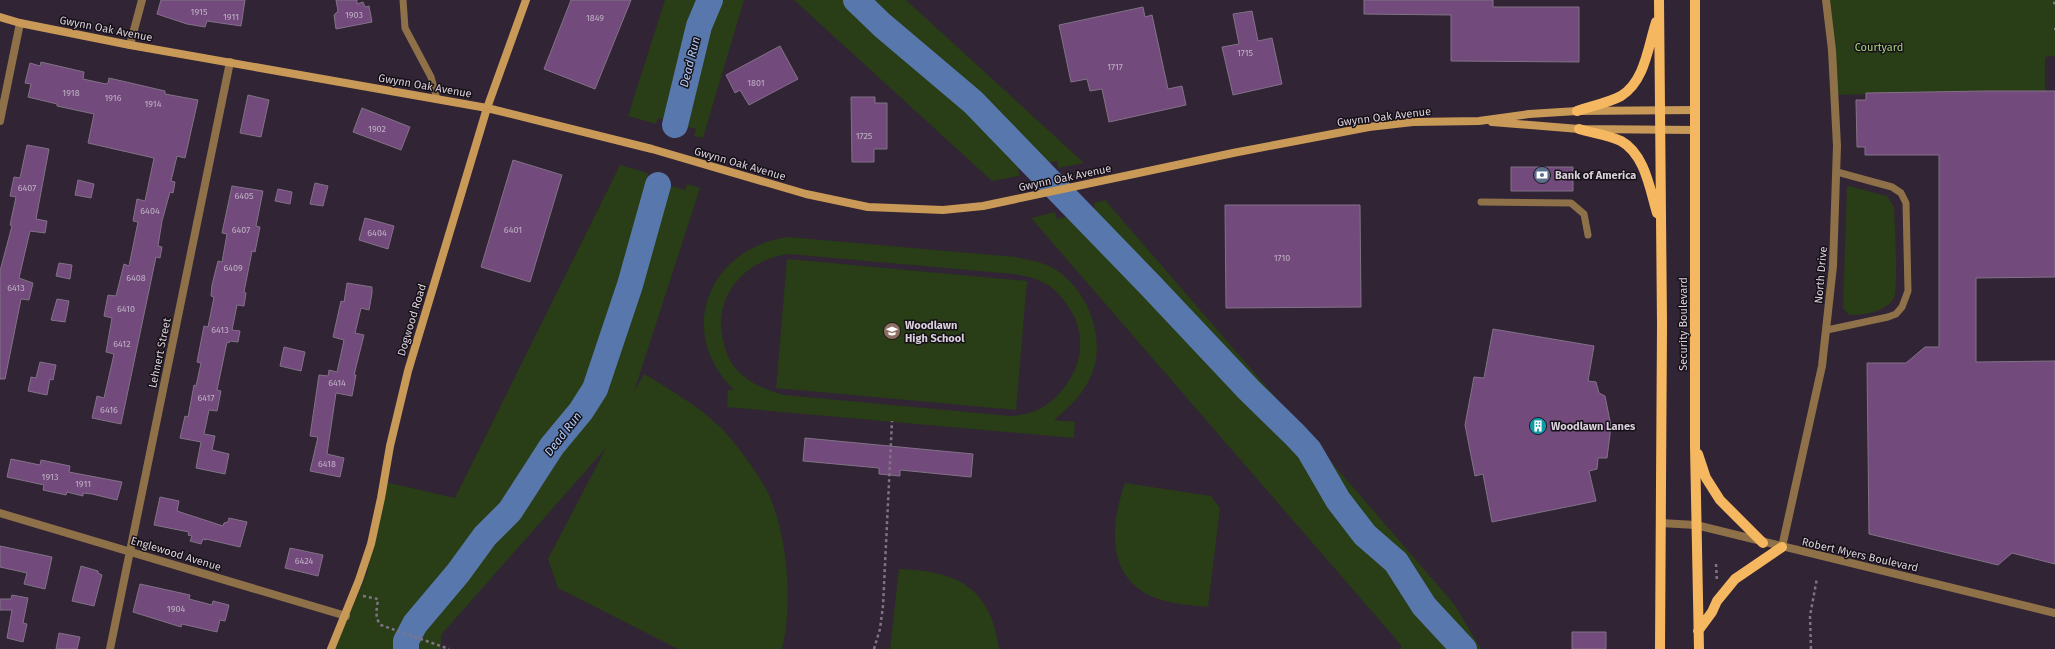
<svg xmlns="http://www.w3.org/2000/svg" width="2055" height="649" font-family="'Fira Sans',sans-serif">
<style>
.green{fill:#293d16;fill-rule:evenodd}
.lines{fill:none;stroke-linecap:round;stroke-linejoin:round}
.river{stroke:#5878ad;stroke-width:26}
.building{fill:#724b7c;stroke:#827287}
.path{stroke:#7f7483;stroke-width:2.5;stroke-dasharray:3 3;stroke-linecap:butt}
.lane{stroke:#8f7149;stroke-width:7}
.street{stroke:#8f7149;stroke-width:8}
.secondary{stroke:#c99957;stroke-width:8}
.primary{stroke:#f5b860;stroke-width:10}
.labels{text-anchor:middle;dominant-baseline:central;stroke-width:3;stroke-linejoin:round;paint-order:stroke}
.number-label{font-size:9px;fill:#bfafc4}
.street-label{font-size:11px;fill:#d9d0dc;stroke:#161017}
.park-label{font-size:11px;fill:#a4d17e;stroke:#161017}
.poi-label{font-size:11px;font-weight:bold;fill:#d9d0dc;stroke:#161017;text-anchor:start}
.water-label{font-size:12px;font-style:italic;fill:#aecbf9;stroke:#161017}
</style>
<rect width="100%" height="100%" fill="#312435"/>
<path class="green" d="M665,0H744L703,138L694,136L696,129L658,118L656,124L628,116Z
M794,0H906L1084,163L1058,168L1057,161L1018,169L1019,176L992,181Z
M1826,0H2055V56L2045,57V91H1985L1835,95Z
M620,165L648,173L647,179L685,190L687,184L700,188L634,392L644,374C671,390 697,405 719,426C735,441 761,477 770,497C788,540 793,605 782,649H678L558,588L548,559L606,448L441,635V649H334L367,573L385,482L455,498Z
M1849,186L1887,196L1894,207C1895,222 1898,289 1894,298C1887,311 1863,316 1849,315L1843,308L1847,187Z
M1105,200L1454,604L1481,649H1401V645L1031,218L1055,212L1057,219L1095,211L1094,203Z
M788,237L1015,257C1027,260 1040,261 1051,267C1086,285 1108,338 1091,376C1083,394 1070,407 1054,420L1075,422L1074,438L727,407L728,390H734C675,333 708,248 788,237ZM789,254L1013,274C1023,276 1033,277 1042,282C1054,287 1063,298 1070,309C1092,344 1076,386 1043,407C1034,413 1022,415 1011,416L784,395C766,390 749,383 736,369C728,360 724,347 722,335C715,292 748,259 789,254Z
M787,259L1027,281L1016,410L776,388Z
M1125,483L1211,496L1220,508L1208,607C1189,605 1168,604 1151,596C1105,575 1111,522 1125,483Z
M899,569C957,571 991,587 999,649H890Z"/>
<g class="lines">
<path class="river" d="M856,0L882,25L973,102L1151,286L1249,390L1295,435L1309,450L1338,500L1365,535L1396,562L1424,606L1464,649
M675,125L699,26L710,0
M406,649V641L415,624L458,573L485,536L510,511L552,446L581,411L595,389L630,285L658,185"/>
</g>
<path class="building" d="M161,0H245L241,26L207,21L205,27L187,24L157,14Z
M336,0H357V4L363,2L365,7L369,6L372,22L336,29L334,15L338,11Z
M571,0H631L595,89L544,69Z
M1364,0H1493V7H1579V62L1451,61V15L1364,14Z
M1143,7L1145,17L1152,15L1168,89L1182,86L1186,105L1109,122L1102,89L1090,91L1087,79L1071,82L1059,25Z
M1252,11L1258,41L1272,38L1282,84L1233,95L1222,47L1239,44L1233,14Z
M780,46L798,79L749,105L740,90L735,93L726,75Z
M41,62L84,72L83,79L106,84L108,83L109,78L165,91V94L198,100L185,158L177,156L171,181L175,182L173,193L170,192L162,221L158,246L162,247L160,258L156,257L121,424L92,418L97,396L104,398L114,354L106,352L112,318L104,316L108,295L116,296L124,264L129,266L138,222L133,221L137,199L145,201L154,158L88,143L94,114L57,106V104L28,97L31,84L25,83L30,63L40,66Z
M1985,91H2055V277L1976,278V362L2055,361V564L2012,553L1998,565L1869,534L1867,363H1906L1925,347H1939V155H1865V147H1857L1856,100H1866V93Z
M248,95L269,100L261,137L240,133Z
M851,97H875V103H887V149H874V162H852Z
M362,108L410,127L401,150L353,132Z
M27,145L49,149L36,219L47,221L45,233L30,231L19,278L33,283L29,300L21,299L5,379H0V271L12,226L10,225L16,197L10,196L14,177L20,178Z
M513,160L562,175L530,282L481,267Z
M1511,167H1573V191H1511Z
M78,180L94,184L91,198L75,195Z
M315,183L328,186L323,206L310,204Z
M232,186L263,191L256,226L260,227L255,252L252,251L244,292L246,293L244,306L237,305L232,330L240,331L238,342L230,341L229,343L227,342L217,390L221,391L217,411L209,410L204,434L215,436L212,450L229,454L225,474L196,468L201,442L180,438L185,416L188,417L194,385L196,386L201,363L197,362L204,326L208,327L214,297L211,296L212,285L218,261L222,262L227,234L222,233Z
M278,189L292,192L290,204L275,201Z
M1225,205H1360L1361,307L1226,308Z
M365,218L394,226L388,249L359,240Z
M59,263L72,265L70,279L56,276Z
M347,283L372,287V293L369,310L361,308L355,333L364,335L354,375H356L352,396L336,393L327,454L344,458L340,477L310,471L318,437L310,436L319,375L328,376L329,370L337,372L344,340L333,337L341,301L344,302Z
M57,299L69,301L65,322L51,320Z
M1493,329L1594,346L1588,381L1596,382L1599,393L1605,396L1611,426L1607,458H1598L1597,469L1589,471L1596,501L1492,522L1483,474L1475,476L1465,425L1474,377L1484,378Z
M284,347L305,352L301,371L280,366Z
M40,362L56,365L53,380L50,379L47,395L28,391L31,377L36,378Z
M805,438L973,454L971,477L900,470V476L879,474V468L803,461Z
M11,459L40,465L41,460L70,466L69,472L122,482L117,500L92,494L83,493V496L67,492L66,495L43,490L44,485L7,477Z
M160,497L179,501L177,511L223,526L224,523L228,522L229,518L247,522L240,547L206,539V540L203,539L201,544L190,541L192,536L188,535L189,532L154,525Z
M0,546L52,557L45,589L24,584L27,573L0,567Z
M290,548L323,555L318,576L285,568Z
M81,566L98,571V573L102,575L94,606L72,601Z
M140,584L190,595L189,599L212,605L213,601L229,605L225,621L220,620L217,632L182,624L181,627L133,612Z
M12,595L28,598L23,623L27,624L23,642L7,638L12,610H0V599H11Z
M1572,632H1606V649H1572Z
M59,633L80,637L77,649H56Z"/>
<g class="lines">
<path class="path" d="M2053,3H2055
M2054,29H2055
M1716,564L1717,582
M363,596L378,599C377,609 374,618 381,625L449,649
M874,649L880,629L883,606L892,421
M1811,649L1810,616L1817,578"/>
<path class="lane" d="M403,0L405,28L431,77L437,99
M1481,202L1571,203L1584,214L1588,235
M1827,330L1888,317L1896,314L1902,307L1908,291L1906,203L1901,193L1892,187L1837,172"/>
<path class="street" d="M130,45L142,0
M0,121L20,23
M0,513L346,616
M1660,523L1696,525L2055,613
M1782,547L1822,366L1833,266L1837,146L1832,50L1826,0
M110,649L230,62"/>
<path class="secondary" d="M0,17L20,23L130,45L487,108L652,149L806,194L868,207L943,210L983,206L1233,153L1369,127L1413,122L1479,121L1529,114L1577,111L1696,110
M1492,122L1579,129L1696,130
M331,649L359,580L371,544L381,498L390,446L408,371L487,108L526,0"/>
<path class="primary" d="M1659,0L1662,324L1660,649
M1695,0V446L1699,649
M1577,111C1591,106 1608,103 1621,96C1645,81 1648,47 1656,22
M1579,129C1592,133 1609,135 1621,141C1645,154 1650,190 1657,213
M1698,454L1706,478L1720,500L1763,543
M1698,631L1712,612L1717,601L1735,579L1782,547"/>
</g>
<defs>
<g id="bank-disc" transform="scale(0.9)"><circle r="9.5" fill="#5c6f8a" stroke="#161017"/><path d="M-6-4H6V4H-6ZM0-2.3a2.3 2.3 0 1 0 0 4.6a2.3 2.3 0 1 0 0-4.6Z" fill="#fff"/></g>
<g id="school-disc" transform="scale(0.9)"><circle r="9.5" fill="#8d6e63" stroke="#161017"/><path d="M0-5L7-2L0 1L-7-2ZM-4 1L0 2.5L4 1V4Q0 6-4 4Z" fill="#fff"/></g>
<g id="building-disc" transform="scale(0.9)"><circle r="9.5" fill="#0f9aa8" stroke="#161017"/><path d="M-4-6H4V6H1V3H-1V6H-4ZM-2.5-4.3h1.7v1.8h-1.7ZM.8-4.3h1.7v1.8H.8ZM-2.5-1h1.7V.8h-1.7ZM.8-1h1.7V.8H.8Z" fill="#fff"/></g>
</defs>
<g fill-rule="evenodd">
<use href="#bank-disc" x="1542" y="175"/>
<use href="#school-disc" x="892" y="331"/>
<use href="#building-disc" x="1538" y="426"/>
</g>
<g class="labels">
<g class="number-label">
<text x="199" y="12">1915</text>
<text x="354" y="15">1903</text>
<text x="231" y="17">1911</text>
<text x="595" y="18">1849</text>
<text x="1245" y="53">1715</text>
<text x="1115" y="67">1717</text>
<text x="756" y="83">1801</text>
<text x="71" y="93">1918</text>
<text x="113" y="98">1916</text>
<text x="153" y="104">1914</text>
<text x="377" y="129">1902</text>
<text x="864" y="136">1725</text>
<text x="27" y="188">6407</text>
<text x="244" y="196">6405</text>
<text x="150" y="211">6404</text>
<text x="241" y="230">6407</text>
<text x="513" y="230">6401</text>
<text x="377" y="233">6404</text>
<text x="1282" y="258">1710</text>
<text x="233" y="268">6409</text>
<text x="136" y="278">6408</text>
<text x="16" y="288">6413</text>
<text x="126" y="309">6410</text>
<text x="220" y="330">6413</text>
<text x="122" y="344">6412</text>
<text x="337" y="383">6414</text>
<text x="206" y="398">6417</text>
<text x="109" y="410">6416</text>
<text x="327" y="464">6418</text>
<text x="50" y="477">1913</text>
<text x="83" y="484">1911</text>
<text x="304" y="561">6424</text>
<text x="176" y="609">1904</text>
</g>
<g class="street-label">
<text transform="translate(106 29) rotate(11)">Gwynn Oak Avenue</text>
<text transform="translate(425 86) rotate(10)">Gwynn Oak Avenue</text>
<text transform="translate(1384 117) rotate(-7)">Gwynn Oak Avenue</text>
<text transform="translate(740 164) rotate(16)">Gwynn Oak Avenue</text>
<text transform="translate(1065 178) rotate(-12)">Gwynn Oak Avenue</text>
<text transform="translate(1821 275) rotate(-85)">North Drive</text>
<text transform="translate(412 320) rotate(-73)">Dogwood Road</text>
<text transform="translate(1683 324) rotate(-90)">Security Boulevard</text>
<text transform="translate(160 353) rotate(-78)">Lehnert Street</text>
<text transform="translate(176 554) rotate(17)">Englewood Avenue</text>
<text transform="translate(1860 555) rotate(13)">Robert Myers Boulevard</text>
</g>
<g class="park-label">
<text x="1879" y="47">Courtyard</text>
</g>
<g class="poi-label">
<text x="1555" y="175">Bank of America</text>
<text x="905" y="325">Woodlawn<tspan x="905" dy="13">High School</tspan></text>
<text x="1551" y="426">Woodlawn Lanes</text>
</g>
<g class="water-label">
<text transform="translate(690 62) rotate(-76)">Dead Run</text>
<text transform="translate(563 434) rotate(-52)">Dead Run</text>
</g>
</g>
</svg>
